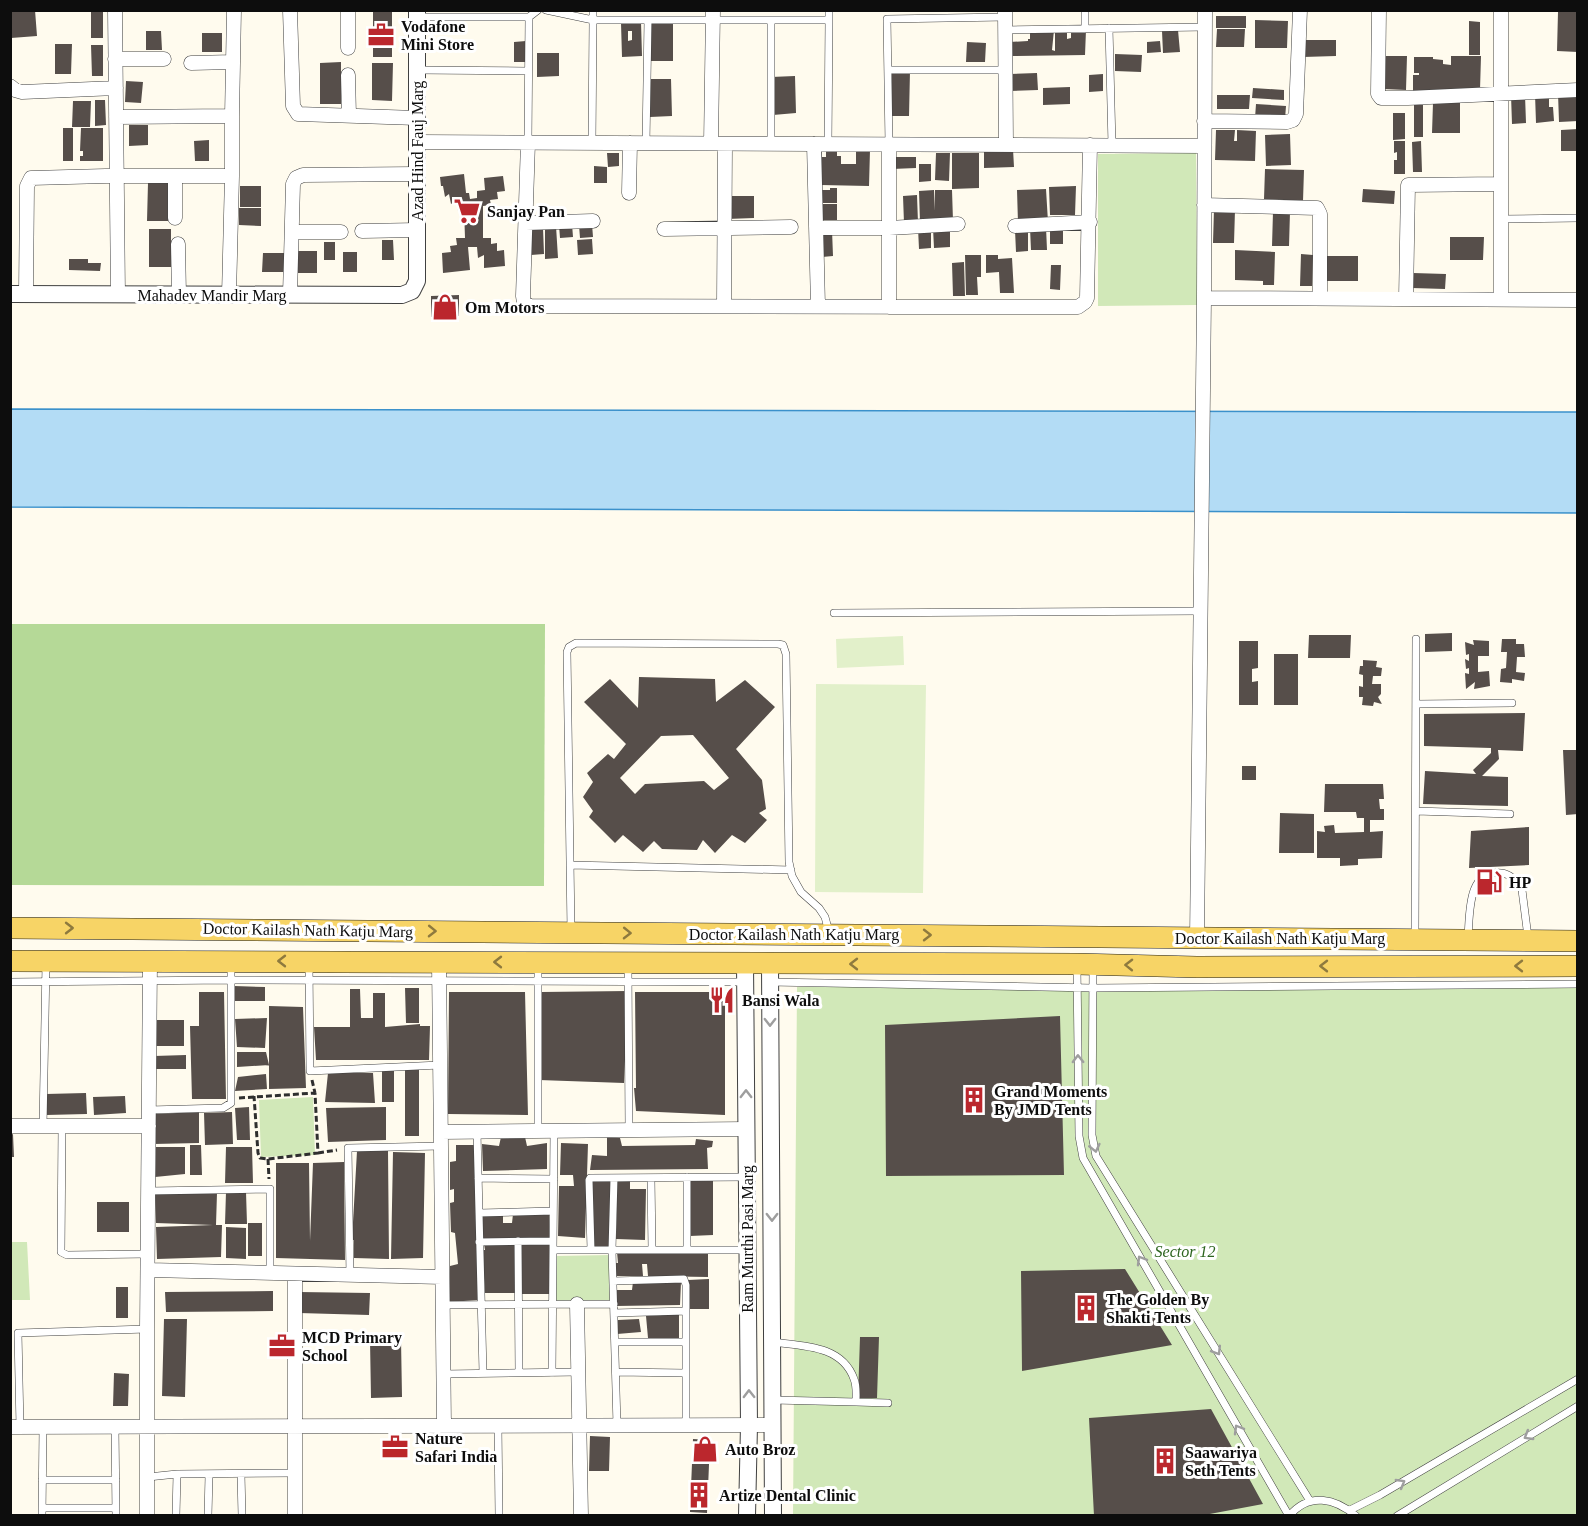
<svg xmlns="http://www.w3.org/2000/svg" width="1588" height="1526" font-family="'Times New Roman',serif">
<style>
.green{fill:#d1e8b8}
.forest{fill:#b5d997}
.pitch{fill:#e2f0ca}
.water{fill:#b3dcf5;stroke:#3b91cb;stroke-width:1.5}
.building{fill:#564e4a;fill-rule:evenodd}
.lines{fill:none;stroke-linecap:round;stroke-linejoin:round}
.service-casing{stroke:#404040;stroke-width:8}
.minor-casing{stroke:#404040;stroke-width:15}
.tertiary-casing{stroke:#404040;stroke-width:18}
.primary-casing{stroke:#1e1e1e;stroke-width:22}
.path{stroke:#2f2f2f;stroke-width:3;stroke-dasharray:6 3;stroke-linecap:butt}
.service{stroke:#fff;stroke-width:7}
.minor{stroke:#fff;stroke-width:14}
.tertiary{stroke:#fff;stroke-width:16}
.primary{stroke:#f7d466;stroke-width:21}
.oneway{stroke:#8e7a3e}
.oneway2{stroke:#9e9e9e}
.labels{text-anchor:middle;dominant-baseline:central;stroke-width:6;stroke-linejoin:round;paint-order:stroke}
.poi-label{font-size:16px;font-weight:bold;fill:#0d0d0d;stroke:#fff;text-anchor:start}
.street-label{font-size:16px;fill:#0d0d0d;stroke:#fff}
.park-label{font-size:16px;font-style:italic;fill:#2c641e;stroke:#fff}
</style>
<rect width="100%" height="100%" fill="#fffbee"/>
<path class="green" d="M1196,153L1197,305L1098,306V154Z
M797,987L1577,988V1515L793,1516Z
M313,1097L315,1155L261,1157L259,1100Z
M11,1242H27L30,1300H11Z
M611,1255L612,1300L556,1301V1256Z"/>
<path class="forest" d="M11,624H545L544,886L11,885Z"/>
<path class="pitch" d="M903,636L904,665L837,668L836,639Z
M816,684L926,685L923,893L815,892Z"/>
<path class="water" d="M11,409L1577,412V513L11,507Z"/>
<path class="building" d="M10,10H35L37,36L11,38Z
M91,10H103V38H91Z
M373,11H392V57H373Z
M1558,12H1578V52L1557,51Z
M1216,16H1246V28H1216Z
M1255,20L1288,21L1287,48H1255Z
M1469,21L1480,22V55H1469Z
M641,22L642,56L622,57L621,23ZM628,31H632V40L628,41Z
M650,23H673V61H650Z
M1217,29H1245L1244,47H1216Z
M1030,30H1054L1052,50L1055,51V30H1067V39L1071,38V30H1086L1085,55L1009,56V42L1028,41V39H1030Z
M1178,30L1180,52L1163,53L1162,31Z
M146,31H161L162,50H146Z
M202,33H222V52H202Z
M1303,40H1336V56L1303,57Z
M526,41V62H514V42Z
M1160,41L1161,52L1147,53V42Z
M967,42L986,43L985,62H966Z
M55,44H72L71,74H55Z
M91,45H103V76H92Z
M537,53H559V76L537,77Z
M1115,54L1142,55L1141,72L1115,71Z
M1384,56H1407L1406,90L1383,89Z
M1451,56H1481L1480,90L1413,92V75H1419V73H1414V57H1433V59L1443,60V64L1451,65Z
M341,62V104H320V63Z
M372,63H393L392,101L372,100Z
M892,71H910L909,116H891Z
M1037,73L1038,90L1010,91L1009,74Z
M1103,74V91L1089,92V75Z
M795,76L796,113L773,115L771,77Z
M649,79H671L672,116L650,117Z
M126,81L143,82L141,103L125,102Z
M1070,87V104L1043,105V88Z
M1253,88L1284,90V100L1252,98Z
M1578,92V121L1559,122L1558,93Z
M1535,94H1549V107H1553L1554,121L1536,123Z
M1217,95H1250L1249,109H1217Z
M1511,95H1525L1526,123L1512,124Z
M95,100H105L106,125L95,126Z
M73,101H91L90,127H72Z
M1433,103H1460V133H1432Z
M1256,104L1286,106L1285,119L1255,118Z
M1414,105H1423V137H1414Z
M1393,113H1405V139L1393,140Z
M129,125H148V145L129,146Z
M63,128H73V161H63Z
M81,128H103V161H80V156H83V151H80Z
M1578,129V151H1561V130Z
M1216,130H1235L1234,141H1237V130L1256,131L1255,161L1215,160Z
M1290,134L1291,165L1266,166L1265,135Z
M209,140V161H195L194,141Z
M1394,141H1405V174H1394V160H1397V152L1394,153Z
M1421,141L1422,172H1413L1412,142Z
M1013,149L1014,167L984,168V150Z
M820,150H822V157H826V151H837V156H841V164H856V151L870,150L869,186L821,185Z
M607,153H619V166L608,167Z
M936,153H950L949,181L935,180Z
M952,153H979V188L952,189Z
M892,157H916V168L892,169Z
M919,164H931V181L919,182Z
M594,166L607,167V183H594Z
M1265,169L1304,170L1303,201L1264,199Z
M464,174L466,193H469L470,199L477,198V191L485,190L484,178L503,176L505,191L497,192L498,199L490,200L491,205L483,206V238H491V244L497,243V251L504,250L505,266L484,268V255L478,258L477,247H468L470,270L443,273L442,253L451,252L450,246L457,245L456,238H465L464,208L458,211L457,200L451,204L449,194L445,197L443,186H441L440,177Z
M148,183H170L169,221H147Z
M240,186H261V207H240Z
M1076,186L1075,215H1050L1049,187Z
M830,188H837V203H820L821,190H830Z
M1046,189L1048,222L1018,223L1017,190Z
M1363,189L1395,191L1394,204L1362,202Z
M934,190L935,211V190H952L953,221L920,223L919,191Z
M917,195L918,223H904L903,196Z
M727,196H754V218L727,219Z
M820,204H837V220H820Z
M239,208H261V226L239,225Z
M1214,209L1235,210L1234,243H1213Z
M1273,212H1290L1289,246H1272Z
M572,224L573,237L560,238L559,225Z
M592,224L593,237L580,238L579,225Z
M545,226H556L558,258L545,259Z
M1050,226H1063V244H1050Z
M1046,227L1047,250H1031L1030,228Z
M531,228H543L544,254L531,255Z
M918,228H931V248L919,249Z
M933,228H950V247L934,248Z
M149,229H171V267H149Z
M832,230L833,256L822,257L820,231Z
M1015,230H1028V251L1016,252Z
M1450,237H1484L1483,260H1450Z
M592,239L593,254L578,255L577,240Z
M382,240H393L394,260H382Z
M324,242H335V260H324Z
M1235,250L1275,252L1274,285H1263V281L1235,280Z
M298,251H317V273H298Z
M343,252H357V272H343Z
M263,253H284V272H262Z
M1301,254L1313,255L1312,286H1300Z
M965,255H981V277H977L978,295H966Z
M986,255H998V259L1012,258L1014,293H1000L999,272L986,273Z
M1324,256H1358V281H1323Z
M69,259H88V263H101L100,271L69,270Z
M964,262L965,296H953L952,263Z
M1051,265H1061L1060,290L1050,289Z
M1413,273L1446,274L1445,289L1412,288Z
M459,295V316L431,317V296Z
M1452,633V651L1425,652V634Z
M1309,635H1351L1350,658H1308Z
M1502,639H1516V644H1524L1525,657H1517L1516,672L1525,673L1524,681L1512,679V683L1500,682L1501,669L1506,668L1507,652H1501Z
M1473,640L1489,641V656H1478V672L1489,671L1490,686L1474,689L1475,682L1466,689L1465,673L1469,674V668L1466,669L1465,659L1469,661V654L1466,655L1465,642L1474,645Z
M1239,641H1258V668L1252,669V682L1258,681V705H1239Z
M1274,654H1298V705H1274Z
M1363,660L1377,661L1376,667L1382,668L1381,676H1373L1372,684H1381V694L1378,697L1382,704L1374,702L1373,706L1362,705L1363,697H1359V686L1363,687V675L1359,674L1360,666H1363Z
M639,677L715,679L716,702L745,680L775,707L736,749L762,780L766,809L759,813L767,820L745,843L732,835L715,853L703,840L697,850L662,849L654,841L643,852L623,835L615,843L589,817L593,811L583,797L593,782L587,773L608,754L614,759L626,744L584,702L610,679L638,708ZM693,735L729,778L714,790L704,781L645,784L635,794L620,778L661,736Z
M1525,713L1523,751L1498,750L1499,759L1482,776L1508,777V806L1423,804L1425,771L1476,774L1473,770L1491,753V748L1424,746V714Z
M1563,750H1578V814L1566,815Z
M1242,766H1256V780H1242Z
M1325,784H1383L1384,799H1379L1380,809H1384V820H1370V832L1383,831L1382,858L1358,859V865L1340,866V858H1317V831L1325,832L1324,826L1334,825L1335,833L1364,832V818H1357L1356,812H1324Z
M1280,813L1314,814V853H1279Z
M1529,827V865L1469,868L1471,831Z
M234,986L265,987V1001H234Z
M405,988H419V1023H406Z
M350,989H360L361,1018H373V993H385V1027L420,1024V1026H430L429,1060H316L314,1027H350Z
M628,991L624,1083L539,1080L542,992Z
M199,992H224L226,1099H192L190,1026H199Z
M449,992H525L528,1115L448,1114Z
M635,992H725V1115L636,1111L634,1088H636Z
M269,1006L303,1007L306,1088L269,1089Z
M1060,1016L1064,1175L886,1176L885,1025Z
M267,1018L265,1048L237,1047L235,1019Z
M155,1020H184V1046H155Z
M237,1052H266L269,1065L237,1067Z
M186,1055V1069H154V1056Z
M405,1068H419V1136H405Z
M382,1069H394V1102H382Z
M328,1073H373L375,1103L325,1102Z
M266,1074L267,1089L235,1091L238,1077Z
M86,1093L87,1114L46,1115V1094Z
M125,1096L126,1113L94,1115L93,1097Z
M249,1107L250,1140H237L235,1108Z
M386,1107V1140L328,1142L326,1108Z
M199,1112V1143L153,1144L155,1114Z
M232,1112L233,1144L205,1145L204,1113Z
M13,1134L14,1157H10V1135Z
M501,1137H525L527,1146L547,1143V1169L483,1171L482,1144L499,1146Z
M607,1137L620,1138L622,1146L695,1145L696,1139L713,1141L712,1147L707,1148L708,1169L590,1170L592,1155L607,1156Z
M561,1143L588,1144L585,1238L558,1236L559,1186H574L573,1175H560Z
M190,1145H201L202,1175H190Z
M456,1145H474L479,1300L448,1302L450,1266L458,1264L455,1233L451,1232L450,1203L454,1202V1189L450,1190V1162L456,1161Z
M156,1147H185V1174L155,1177Z
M226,1147H252L253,1183H225Z
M357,1151H388L389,1259L354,1258V1240H352Z
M393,1152L425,1153L423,1258L391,1259Z
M344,1162L345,1260L276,1258V1163H309L310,1241L313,1163Z
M589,1179H612L611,1250H592Z
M690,1179L713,1181V1235L690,1236Z
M630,1181V1189H646L645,1240L616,1239L617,1182Z
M226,1192H246L247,1224H225Z
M217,1193L216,1225H222L221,1257L157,1259L156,1227L213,1225L156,1223L155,1194Z
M97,1202H129V1232H97Z
M549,1213L550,1238H483L482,1215L503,1214V1223H512L513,1214Z
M248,1223H262V1256H248Z
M226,1227L246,1228V1259L226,1258Z
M484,1244H517L516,1293H485L482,1250H485Z
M549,1244V1294H521V1245Z
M617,1252H708V1277L648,1276L647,1264H642L643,1276H616L615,1263H618Z
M1125,1269L1172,1345L1022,1371L1021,1271Z
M709,1279V1309H687L688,1280Z
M633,1282H681L680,1305L616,1306V1290H632Z
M116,1287H128V1318H116Z
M273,1291V1311L166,1312L165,1292Z
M299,1292L370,1293L369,1315L299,1313Z
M679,1314V1338H648L646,1316Z
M164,1319H187L185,1397L162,1396Z
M639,1319L641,1332L617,1334L618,1320Z
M860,1337H879L877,1398H858Z
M401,1339L402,1397L371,1398L370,1340Z
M114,1373L129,1374L128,1406H113Z
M1211,1409L1263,1504L1199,1516H1094L1089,1418Z
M590,1436L610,1437L609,1471H589Z
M693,1439L710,1440L707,1513L690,1512Z"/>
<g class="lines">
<g class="service-casing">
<path id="service" d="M546,10L593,20V10
M829,10V20
M1085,10V29
M417,17H529L528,142
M529,17L538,10
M1109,28L1112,145
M1006,30L1205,27
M417,70L528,71
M888,70H1005
M592,143L593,20H829L828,144
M646,143L648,20
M771,144V20
M889,144L887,19L1005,17
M1501,219L1578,218
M834,613L1201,611
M1416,704L1512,703
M1416,811L1510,814
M570,865L791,870
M571,930L567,652L569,647L576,643L778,644L783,645L786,654L789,862L792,876L801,892L819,908L825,917L829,932
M1415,936L1416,639
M1468,937C1470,913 1467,870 1501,873C1511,874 1517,881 1522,890L1528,937
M309,964L310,1071L440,1065
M628,965L629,1130
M1077,967L1079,1136L1083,1158L1289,1516
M1093,967L1092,1135L1096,1156L1310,1501
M10,982L231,980L745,982
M770,982L1093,988L1578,984
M149,1110L223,1108L231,1103V964
M43,1126L46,964
M62,1126L61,1252L67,1255L147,1254
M538,1131V966
M477,1132L483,1373
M478,1178L554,1179
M614,1178L612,1250L617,1425
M651,1178L652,1250
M149,1191L270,1189V1273
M479,1213L553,1211
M518,1241L519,1373
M479,1242L553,1241
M553,1250H747
M591,1250L589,1180L590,1178L747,1177
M687,1250V1177
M350,1275L348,1148L441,1146
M613,1281L684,1279L686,1285V1425
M443,1305L614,1304
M614,1313L686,1311
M615,1342H686
M772,1342C803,1346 842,1345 854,1379C857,1386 856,1395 856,1402L773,1400
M616,1372L686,1373
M552,1373L554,1131
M444,1374L578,1372
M856,1402L888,1403
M498,1426L499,1516
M20,1427L18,1333L147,1329
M115,1427L116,1516
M241,1474L242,1516
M148,1477L177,1474L295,1473
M42,1480H116
M42,1508H116
M1350,1510L1380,1495L1578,1379
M42,1516L43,1427
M176,1516L177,1474
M208,1516L209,1475
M1289,1516C1309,1492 1335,1498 1356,1516
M1397,1516L1578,1406"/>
</g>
<g class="minor-casing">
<path id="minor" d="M115,10L118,295
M290,10L293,106L298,114L417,118
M348,10V48
M1005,10L1006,145
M1379,10L1378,94L1381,98H1408L1578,90
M1501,10V299
M115,59H164
M191,63L233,62
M348,75L349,116
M10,86L15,90L22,92L116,88
M116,117L232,116L234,10
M1204,121L1287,122L1293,120L1296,114L1300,10
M417,142L1204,146
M528,142L523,296L524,303L530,306L1078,307L1085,302L1087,298L1090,145
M711,143L713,10
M814,144L818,306
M232,176V116
M629,193L630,143
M1204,205L1317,208L1320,214V299
M175,218V176
M526,223L593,221
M1015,226L1090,222
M816,228H889L958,224
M664,229L791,227
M362,231L417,230
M292,232H341
M178,244L179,295
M26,294L27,186L31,178L106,176H232L229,295
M290,295L293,184L296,178L303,175L417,174
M1204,298L1578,300
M1406,299L1408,185L1501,184
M724,306L725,144
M889,307V144
M1197,939L1204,298L1205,10
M439,962L444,1426
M10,1126H149
M441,1132L747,1129
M149,1270L442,1277
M577,1304L581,1516
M10,1427L773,1425
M147,1516V1329L150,961
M295,1516V1274"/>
</g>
<g class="tertiary-casing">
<path id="tertiary" d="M10,294L402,295L412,291L417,281V10
M745,963L749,1425L747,1516
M770,963L773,1516"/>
</g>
<g class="primary-casing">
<path id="primary" d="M10,928L1578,941
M10,961L1077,964L1197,967L1578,966"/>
</g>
<path class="path" d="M312,1080L315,1093
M239,1098L315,1093L318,1153L268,1159L260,1158L258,1153L254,1096
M318,1153L337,1150
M268,1159L269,1179"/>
<use href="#service" class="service"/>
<use href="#minor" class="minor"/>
<use href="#tertiary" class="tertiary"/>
<use href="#primary" class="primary"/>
</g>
<defs><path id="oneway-chevron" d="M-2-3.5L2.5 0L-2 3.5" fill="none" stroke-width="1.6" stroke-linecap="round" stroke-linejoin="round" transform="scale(1.5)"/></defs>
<g class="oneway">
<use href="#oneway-chevron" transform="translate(69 928)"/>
<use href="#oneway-chevron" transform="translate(432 931) rotate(1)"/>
<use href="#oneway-chevron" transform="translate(627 933) rotate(1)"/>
<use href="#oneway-chevron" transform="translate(927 935)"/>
<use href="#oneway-chevron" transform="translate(282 961) rotate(-180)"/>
<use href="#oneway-chevron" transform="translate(498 962) rotate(-180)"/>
<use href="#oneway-chevron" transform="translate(854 964) rotate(-180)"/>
<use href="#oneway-chevron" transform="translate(1129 965) rotate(-179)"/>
<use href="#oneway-chevron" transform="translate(1324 966) rotate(180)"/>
<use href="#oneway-chevron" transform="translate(1519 966) rotate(-180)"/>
</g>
<g class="oneway2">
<use href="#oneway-chevron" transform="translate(770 1022) rotate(90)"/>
<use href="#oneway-chevron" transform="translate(1078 1059) rotate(-91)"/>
<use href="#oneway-chevron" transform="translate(746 1094) rotate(-90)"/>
<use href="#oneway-chevron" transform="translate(1095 1148) rotate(77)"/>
<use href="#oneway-chevron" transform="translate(772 1217) rotate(90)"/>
<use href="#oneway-chevron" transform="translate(1141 1260) rotate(-120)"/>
<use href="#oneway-chevron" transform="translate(1217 1351) rotate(58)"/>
<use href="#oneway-chevron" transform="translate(749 1394) rotate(-91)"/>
<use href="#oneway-chevron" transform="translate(1238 1429) rotate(-120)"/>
<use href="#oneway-chevron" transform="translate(1528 1436) rotate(149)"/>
<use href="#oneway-chevron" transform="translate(1401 1483) rotate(-30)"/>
</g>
<defs>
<g id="office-bare" transform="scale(2.07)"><path d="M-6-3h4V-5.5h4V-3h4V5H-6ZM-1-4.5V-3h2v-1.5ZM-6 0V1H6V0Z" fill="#bb272d" stroke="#fff" stroke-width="2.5" paint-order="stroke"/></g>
<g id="supermarket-bare" transform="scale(2.07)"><path d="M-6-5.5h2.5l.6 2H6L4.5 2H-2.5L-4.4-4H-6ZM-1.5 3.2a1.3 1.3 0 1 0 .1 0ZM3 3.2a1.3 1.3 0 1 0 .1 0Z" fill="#bb272d" stroke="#fff" stroke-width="2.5" paint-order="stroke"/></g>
<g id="shop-bare" transform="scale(2.07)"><path d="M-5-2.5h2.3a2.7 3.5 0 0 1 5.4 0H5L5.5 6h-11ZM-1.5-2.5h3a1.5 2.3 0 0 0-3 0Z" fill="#bb272d" stroke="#fff" stroke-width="2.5" paint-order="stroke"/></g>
<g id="fuel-bare" transform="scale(2.07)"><path d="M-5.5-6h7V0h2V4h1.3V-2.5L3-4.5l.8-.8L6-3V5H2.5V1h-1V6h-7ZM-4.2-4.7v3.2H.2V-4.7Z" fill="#bb272d" stroke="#fff" stroke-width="2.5" paint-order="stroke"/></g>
<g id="restaurant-bare" transform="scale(2.07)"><path d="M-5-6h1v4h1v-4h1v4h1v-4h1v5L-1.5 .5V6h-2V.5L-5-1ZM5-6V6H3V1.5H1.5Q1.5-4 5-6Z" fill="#bb272d" stroke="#fff" stroke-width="2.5" paint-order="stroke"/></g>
<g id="building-bare" transform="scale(2.07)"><path d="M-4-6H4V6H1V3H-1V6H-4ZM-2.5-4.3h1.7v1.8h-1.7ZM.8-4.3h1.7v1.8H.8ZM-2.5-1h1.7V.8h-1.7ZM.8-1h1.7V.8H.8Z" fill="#bb272d" stroke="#fff" stroke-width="2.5" paint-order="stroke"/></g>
</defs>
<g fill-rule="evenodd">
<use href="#office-bare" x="381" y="35"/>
<use href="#supermarket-bare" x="467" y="211"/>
<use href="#shop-bare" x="445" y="307"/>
<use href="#fuel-bare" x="1489" y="882"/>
<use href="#restaurant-bare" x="722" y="1000"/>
<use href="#building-bare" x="974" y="1100"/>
<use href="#building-bare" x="1086" y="1308"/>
<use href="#office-bare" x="282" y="1346"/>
<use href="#office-bare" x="395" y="1447"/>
<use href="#shop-bare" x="705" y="1449"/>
<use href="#building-bare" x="1165" y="1461"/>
<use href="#building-bare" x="699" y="1495"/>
</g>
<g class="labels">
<g class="poi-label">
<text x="401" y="26">Vodafone<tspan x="401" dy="18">Mini Store</tspan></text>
<text x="487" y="211">Sanjay Pan</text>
<text x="465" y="307">Om Motors</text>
<text x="1509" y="882">HP</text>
<text x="742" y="1000">Bansi Wala</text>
<text x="994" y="1091">Grand Moments<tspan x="994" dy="18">By JMD Tents</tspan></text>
<text x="1106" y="1299">The Golden By<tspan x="1106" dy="18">Shakti Tents</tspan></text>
<text x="302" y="1337">MCD Primary<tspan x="302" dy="18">School</tspan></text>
<text x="415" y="1438">Nature<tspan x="415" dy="18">Safari India</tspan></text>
<text x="725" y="1449">Auto Broz</text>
<text x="1185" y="1452">Saawariya<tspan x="1185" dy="18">Seth Tents</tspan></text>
<text x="719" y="1495">Artize Dental Clinic</text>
</g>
<g class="street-label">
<text transform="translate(417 151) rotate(-90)">Azad Hind Fauj Marg</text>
<text x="212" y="295">Mahadev Mandir Marg</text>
<text transform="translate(308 930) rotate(1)">Doctor Kailash Nath Katju Marg</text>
<text x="794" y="934">Doctor Kailash Nath Katju Marg</text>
<text x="1280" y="938">Doctor Kailash Nath Katju Marg</text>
<text transform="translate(747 1239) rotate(-90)">Ram Murthi Pasi Marg</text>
</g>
<g class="park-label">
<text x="1185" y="1251">Sector 12</text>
</g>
</g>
<rect width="1588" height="1526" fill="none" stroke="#0d0d0d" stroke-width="24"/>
</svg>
